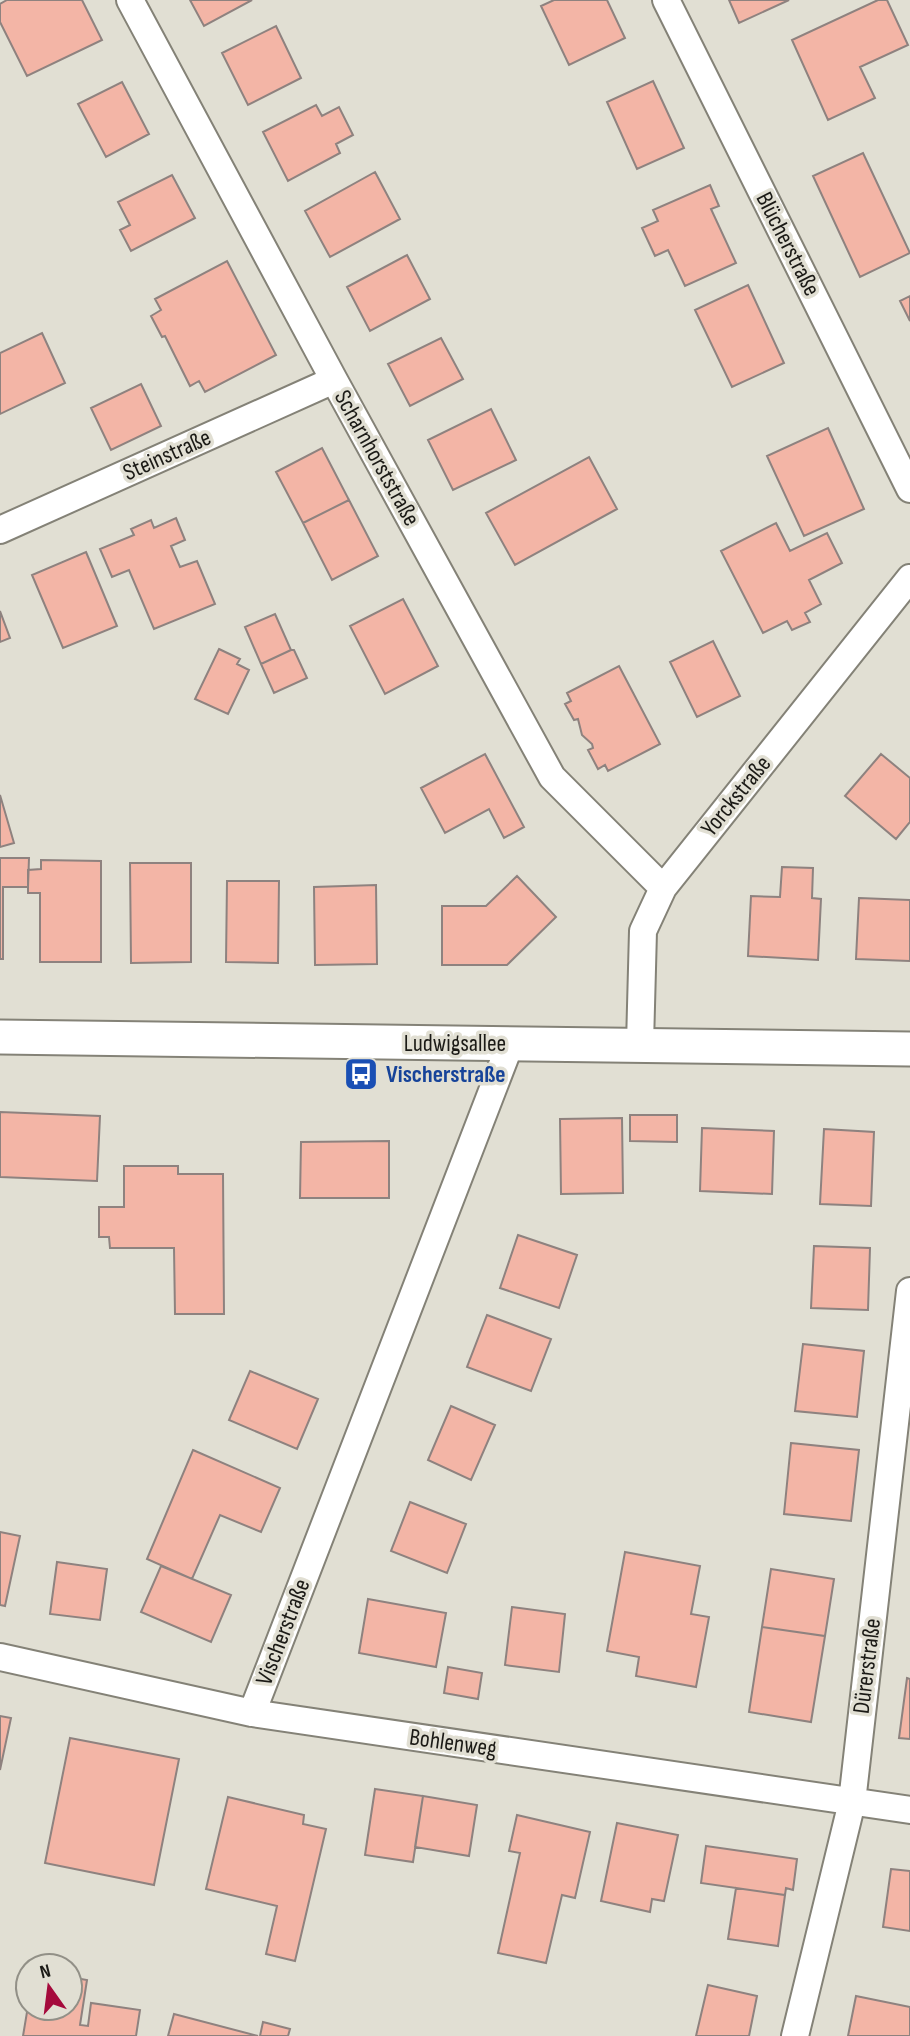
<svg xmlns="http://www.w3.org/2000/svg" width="910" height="2036" font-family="'Sofia Sans Condensed',sans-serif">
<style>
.building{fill:#f3b5a6;stroke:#8e827f;stroke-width:2}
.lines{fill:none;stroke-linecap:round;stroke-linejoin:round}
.minor-casing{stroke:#848277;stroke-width:30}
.tertiary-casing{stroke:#848277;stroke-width:37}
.minor{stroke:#fff;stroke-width:26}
.tertiary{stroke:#fff;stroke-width:33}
.labels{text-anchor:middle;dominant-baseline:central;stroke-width:7;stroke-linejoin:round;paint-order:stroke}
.street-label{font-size:24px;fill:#1b1a16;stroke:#e1dfd3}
.transit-label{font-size:24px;font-weight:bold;fill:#164399;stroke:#e1dfd3;text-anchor:start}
</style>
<rect width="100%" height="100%" fill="#e1dfd3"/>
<path class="building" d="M7,0H82L102,40L27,76L0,22V4Z
M190,0H252L204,26Z
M554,0H607L625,38L569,65L541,6Z
M729,0H789L739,23Z
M878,0H887L908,45L860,67L875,98L828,120L792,40Z
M276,26L301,78L248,105L222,53Z
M653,81L684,148L637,169L607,102Z
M122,82L149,134L106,157L78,104Z
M316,105L322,116L339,107L353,135L336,144L340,153L288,181L263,132Z
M863,153L910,253L860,277L813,176Z
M375,172L400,219L330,257L305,211Z
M172,175L195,218L131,251L120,230L130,225L118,202Z
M710,185L719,206L711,209L736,263L685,286L668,250L655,256L642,228L658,221L653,210Z
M407,255L430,299L370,331L347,287Z
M227,261L276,355L205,392L199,381L190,386L165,336L162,337L151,316L161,310L155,299Z
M748,285L784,363L732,387L695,310Z
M910,296V321L900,301Z
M42,333L65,383L0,414V353Z
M441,338L463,379L410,406L388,364Z
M141,384L161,426L111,450L91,408Z
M491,409L516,460L453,490L428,440Z
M828,428L864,509L804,536L767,456Z
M322,448L349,500L303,523L276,472Z
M589,457L617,509L515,565L486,513Z
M349,500L378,556L332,580L303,523Z
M176,518L185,540L171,546L180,567L197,561L215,604L154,629L129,570L112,577L100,549L134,535L131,529L151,520L154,528Z
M776,523L790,551L827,533L842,563L809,580L821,604L805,613L810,622L792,630L787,621L763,633L721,551Z
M86,552L117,626L63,648L32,575Z
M403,599L438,666L385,694L350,626Z
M0,611L10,638L0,642Z
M275,614L291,650L261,664L245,627Z
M713,641L740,696L697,717L670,662Z
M219,649L240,659L237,664L249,670L228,714L195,699Z
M291,650H294L307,678L274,693L261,664Z
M619,666L660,744L608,771L605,765L598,769L588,750L593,748L592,744L582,735L578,719L574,720L565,704L571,701L567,693Z
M485,754L524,827L504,838L489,809L445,833L421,788Z
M881,754L910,778V822L896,839L845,796Z
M0,795L14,843L0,847Z
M0,858H29L28,887H3V959H0Z
M41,860L101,861V962H40V893H28V870L41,869Z
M130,863H191V962L131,963Z
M782,867L813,868L812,898L821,899L818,960L748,956L751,896L780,897Z
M517,876L556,917L507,965H442V906H486Z
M227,881H279L278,963L226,962Z
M376,885L377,964L315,965L314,887Z
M859,898L910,900V961L856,959Z
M0,1112L100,1116L97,1181L0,1177Z
M630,1115H677V1142L630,1141Z
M622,1118L623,1193L561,1194L560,1119Z
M702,1128L774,1131L772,1194L700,1191Z
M824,1129L874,1132L871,1206L820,1204Z
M389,1141V1198H300L301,1142Z
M124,1166H178V1174H223L224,1314H175L174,1248H110L109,1237H99V1207H124Z
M518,1235L577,1255L559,1308L500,1288Z
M814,1246L870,1248L868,1310L811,1308Z
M487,1315L551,1339L531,1391L467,1367Z
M803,1344L864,1351L857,1417L795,1411Z
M250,1371L318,1399L297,1449L229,1420Z
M451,1406L495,1425L471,1480L428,1460Z
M791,1443L859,1450L851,1521L784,1514Z
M193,1450L280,1488L261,1532L220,1515L192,1579L147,1559Z
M410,1502L466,1524L447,1573L391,1551Z
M0,1532L20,1536L5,1606L0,1605Z
M625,1552L700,1566L691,1614L709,1617L696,1687L636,1676L639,1657L607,1651Z
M57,1562L107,1569L100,1620L50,1614Z
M161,1566L231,1595L211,1642L141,1612Z
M771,1569L834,1579L825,1636L762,1627Z
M368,1599L446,1613L436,1667L359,1653Z
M512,1607L565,1614L559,1672L505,1665Z
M762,1627L825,1636L811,1722L749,1712Z
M448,1667L482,1673L478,1699L444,1693Z
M907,1678L910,1679V1739L899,1738Z
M0,1716L11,1718L0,1770Z
M70,1738L179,1759L154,1885L45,1863Z
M375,1789L423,1796L413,1862L365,1855Z
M423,1796L477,1805L469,1856L415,1847Z
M228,1797L304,1815L303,1824L326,1829L295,1961L266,1954L277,1906L206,1889Z
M517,1815L590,1832L575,1898L562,1895L546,1963L498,1953L520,1853L509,1851Z
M617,1823L678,1835L664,1901L652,1899L650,1912L601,1901Z
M706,1846L797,1859L793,1890L786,1888L785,1895L701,1883Z
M891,1869L910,1871V1931L883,1927Z
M736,1888L785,1895L778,1946L728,1939Z
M70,1977L87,1980L80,2025L88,2026L91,2003L140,2010L136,2036H23L28,2006L70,2008Z
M708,1985L757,1996L749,2036H696Z
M856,1996L910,2007V2036H848Z
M174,2014L258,2036H168Z
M263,2022L290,2029L288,2036H260Z"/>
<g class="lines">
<g class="minor-casing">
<path id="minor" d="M130,0L334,380L552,777L663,888
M666,0L910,489
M0,530L334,380
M640,1044L643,931L663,888L910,578
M0,1657L252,1713L910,1810
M252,1713L511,1042
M795,2036L852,1802L910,1291"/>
</g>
<g class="tertiary-casing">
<path id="tertiary" d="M0,1037L910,1049"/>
</g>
<use href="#minor" class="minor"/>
<use href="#tertiary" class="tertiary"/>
</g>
<defs>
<g id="bus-square" transform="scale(1.75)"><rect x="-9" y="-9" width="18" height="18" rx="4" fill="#1a4fb4" stroke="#e1dfd3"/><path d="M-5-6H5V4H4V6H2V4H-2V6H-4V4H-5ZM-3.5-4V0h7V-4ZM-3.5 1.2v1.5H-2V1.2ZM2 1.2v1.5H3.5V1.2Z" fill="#fff"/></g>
</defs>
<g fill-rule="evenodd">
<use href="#bus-square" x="361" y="1074"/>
</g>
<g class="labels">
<g class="street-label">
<text transform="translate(788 244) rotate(63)">Blücherstraße</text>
<text transform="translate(167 455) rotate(-24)">Steinstraße</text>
<text transform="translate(377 458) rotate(61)">Scharnhorststraße</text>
<text transform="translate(736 796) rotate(-51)">Yorckstraße</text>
<text x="455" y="1043">Ludwigsallee</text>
<text transform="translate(283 1632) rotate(-69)">Vischerstraße</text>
<text transform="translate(867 1666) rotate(-83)">Dürerstraße</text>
<text transform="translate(453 1743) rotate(8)">Bohlenweg</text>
</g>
<g class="transit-label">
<text x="386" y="1074">Vischerstraße</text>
</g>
</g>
<g transform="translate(49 1987) rotate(346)"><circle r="33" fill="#e1dfd3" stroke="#929087" stroke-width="2"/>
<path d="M0-5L12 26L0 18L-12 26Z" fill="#a50a3c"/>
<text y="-10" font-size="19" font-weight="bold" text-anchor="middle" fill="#1b1a16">N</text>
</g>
</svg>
